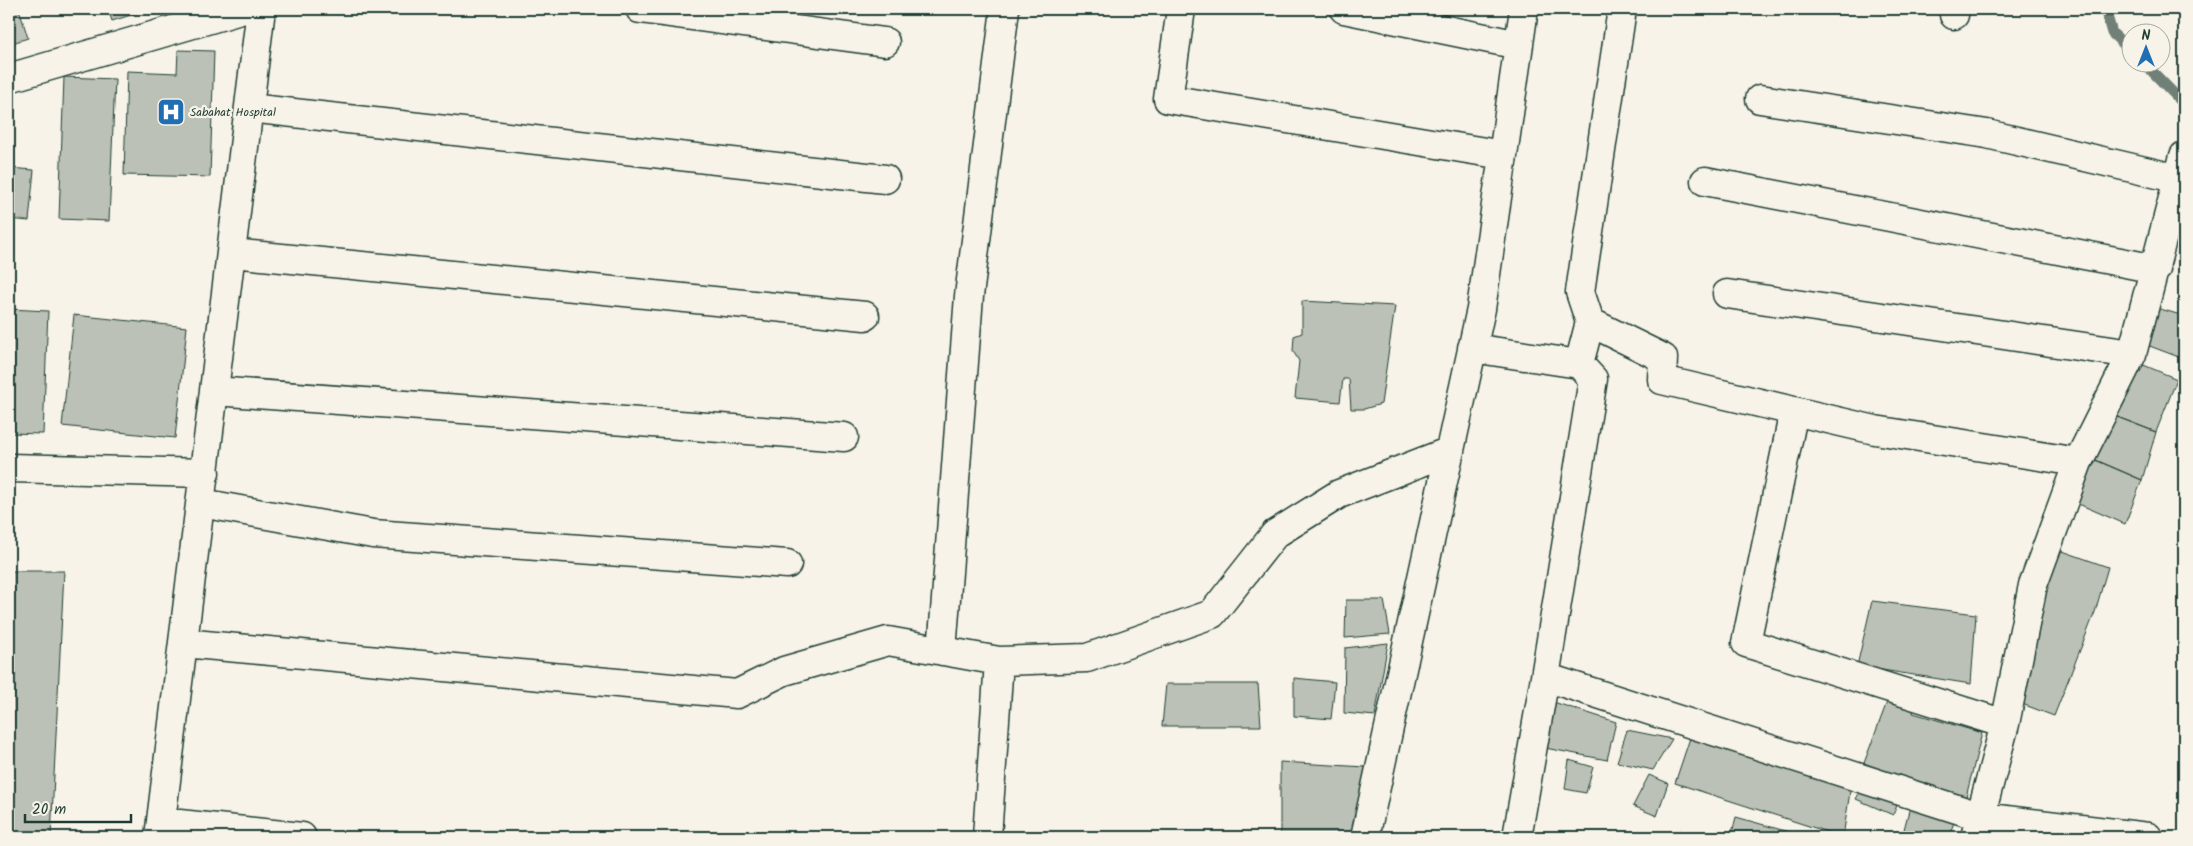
<svg xmlns="http://www.w3.org/2000/svg" width="2193" height="846" font-family="Kalam,sans-serif">
<style>
.lines{fill:none;stroke-linecap:round;stroke-linejoin:round}
.stream{stroke:#6f8077;stroke-width:11}
.building{fill:#bbc1b6;stroke:#1f3d34}
.street-casing{stroke:#1f3d34;stroke-width:31}
.street{stroke:#f7f3e8;stroke-width:28}
.labels{text-anchor:middle;dominant-baseline:central;stroke-width:4.5;stroke-linejoin:round;paint-order:stroke}
.poi-label{font-size:12px;fill:#1f3d34;stroke:#f7f3e8;text-anchor:start}
</style>
<rect width="100%" height="100%" fill="#f7f3e8"/>
<filter id="ink" filterUnits="userSpaceOnUse"><feTurbulence type="fractalNoise" baseFrequency=".02" numOctaves="2"/><feDisplacementMap in="SourceGraphic" scale="10" xChannelSelector="R" yChannelSelector="G"/><feConvolveMatrix kernelMatrix="1 2 1 2 8 2 1 2 1" color-interpolation-filters="sRGB"/></filter>
<g filter="url(#ink)">
<g class="lines">
<path class="stream" d="M2105,9L2112,33L2130,50
M2143,62L2184,104"/>
</g>
<path class="building" d="M9,9H19L28,38L9,44Z
M108,9H150L112,21Z
M178,50L214,51L210,177L124,175L127,71L177,73Z
M64,77L115,79L109,221L59,219Z
M9,168L34,170L29,221L9,219Z
M1302,301L1395,306L1381,404L1364,409H1351L1349,379H1343L1340,402L1295,398L1299,361L1293,351L1294,336L1302,333Z
M2147,305L2184,316V359L2139,342Z
M9,309L48,311L43,434L9,433Z
M74,315L187,327L175,438L62,426Z
M2134,361L2177,379L2156,432L2107,413Z
M2107,413L2156,432L2142,480L2091,458Z
M2091,458L2142,480L2125,524L2074,502Z
M2054,548L2108,567L2095,612L2054,716L2009,699Z
M9,571H64L51,837H9Z
M1346,600H1384L1390,634L1345,638Z
M1872,601L1976,614L1971,684L1857,666Z
M1388,643L1375,716L1344,713L1345,648Z
M1294,678L1335,682L1331,719L1294,716Z
M1166,684H1258L1261,726H1162Z
M1890,694L1916,700L1913,713L1982,733L1965,801L1864,763Z
M1547,700L1616,722L1607,760L1540,747Z
M1627,730L1672,739L1653,770L1617,762Z
M1691,735L1851,785L1843,837L1675,783Z
M1569,760L1593,767L1586,793L1565,789Z
M1280,762L1366,767L1353,836L1280,835Z
M1649,775L1668,783L1657,816L1633,806Z
M1862,787L1900,798L1893,815L1856,799Z
M1912,799L1957,813L1949,837H1902Z
M1736,817L1803,836L1802,837H1731Z
M1680,830L1715,837H1678Z"/>
<g class="lines">
<g class="street-casing">
<path id="street" d="M640,9L885,42
M1181,9L1168,99L1503,155
M1344,9L1519,45
M1954,15L1955,9
M9,78L244,9
M1760,99L1987,134L2179,179
M249,108L885,179
M1705,181L2156,269
M232,253L865,316
M1727,294L2132,354
M1590,322L1580,292L1622,9
M1472,348L1579,364L1590,322L1663,358L1662,380L1875,430L2078,462
M215,391L844,437
M1794,411L1746,643L2005,724
M9,468L205,473
M201,503L373,534L787,564
M183,643L737,694L784,671L888,641L999,661L1087,658L1212,614L1275,534L1339,494L1450,451
M942,651L969,296L1005,9
M1545,677L1982,817L2148,837
M161,822L302,837
M159,837L261,9
M987,837L999,661
M1365,837L1481,309L1524,9
M1517,837L1545,677L1593,379L1579,364
M1975,837L2005,724L2033,585L2078,462L2132,354L2184,156"/>
</g>
<use href="#street" class="street"/>
</g>
</g>
<defs>
<g id="hospital-square" transform="scale(1.4375)"><rect x="-9" y="-9" width="18" height="18" rx="4" fill="#1f6fb2" stroke="#f7f3e8"/><path d="M-5-5h3v3.5h4V-5h3V5h-3V1.5h-4V5h-3Z" fill="#fff"/></g>
</defs>
<g fill-rule="evenodd">
<use href="#hospital-square" x="171" y="112"/>
</g>
<g class="labels">
<g class="poi-label">
<text x="190" y="112">Sabahat Hospital</text>
</g>
</g>
<rect width="2193" height="846" fill="none" stroke="#f7f3e8" stroke-width="30"/>
<rect x="15" y="15" width="2163" height="816" fill="none" stroke="#1f3d34" stroke-width="2" filter="url(#ink)"/>
<g transform="translate(2146 48)"><circle r="24" fill="#f7f3e8" stroke="#a1aaa0"/>
<path d="M0-4L9 19L0 12L-9 19Z" fill="#1f6fb2"/>
<text y="-8" font-size="14" font-weight="bold" text-anchor="middle" fill="#1f3d34">N</text>
</g>
<path d="M25 814v8h106v-8" fill="none" stroke="#1f3d34" stroke-width="2.5"/>
<text x="32" y="814" font-size="15" fill="#1f3d34" stroke="#f7f3e8" stroke-width="4" paint-order="stroke">20 m</text>
</svg>
